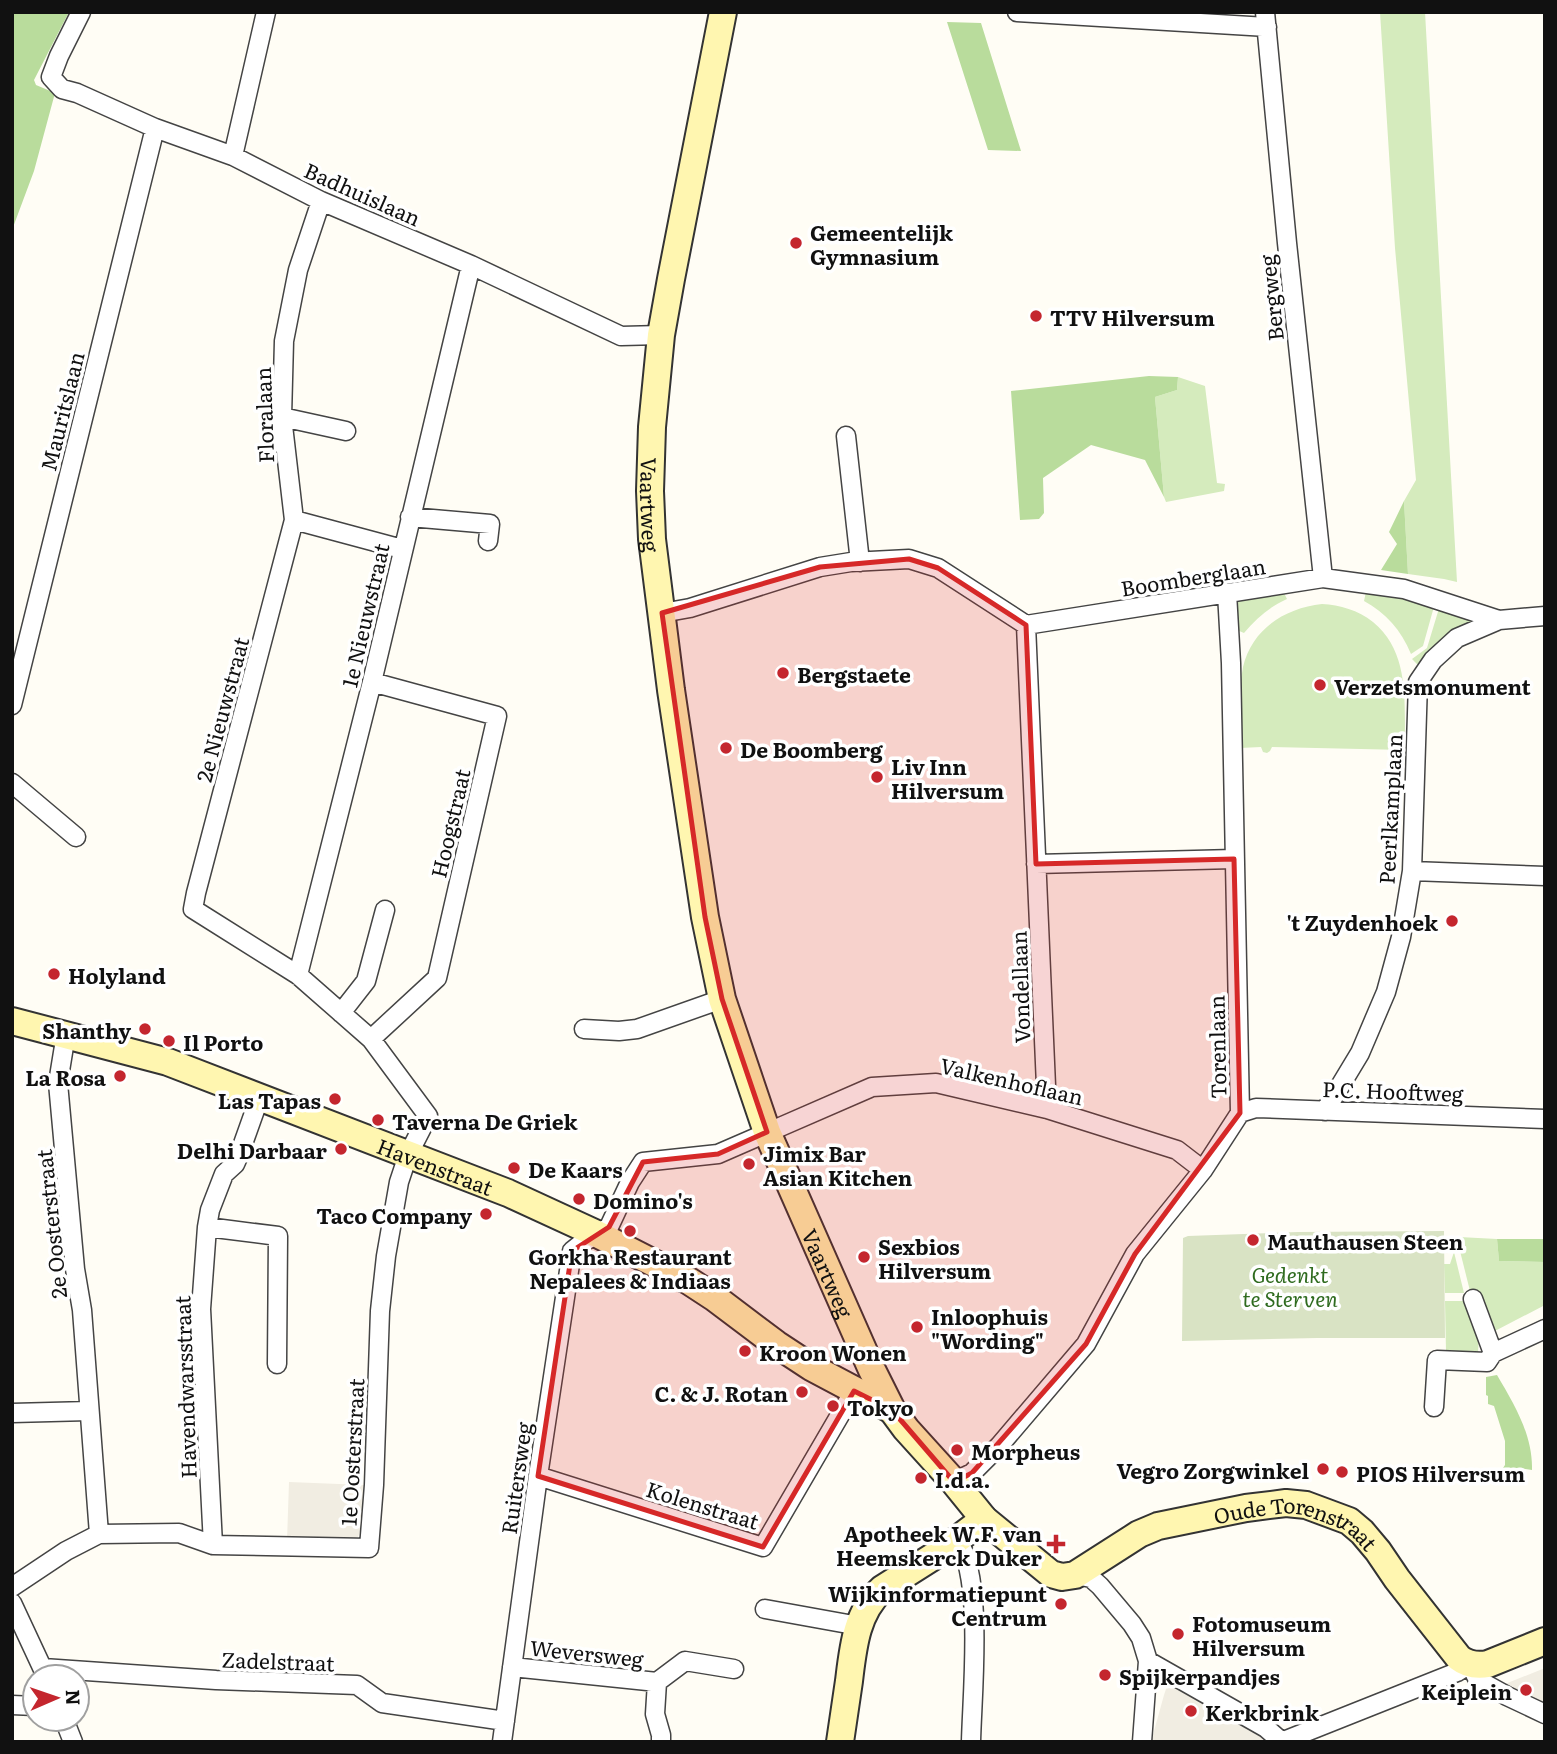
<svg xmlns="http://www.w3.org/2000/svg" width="1557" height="1754" font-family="Literata,serif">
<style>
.green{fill:#d5ebbd}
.forest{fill:#b9dc9c}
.cemetery{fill:#d9e3c4}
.plaza{fill:#f1ede2}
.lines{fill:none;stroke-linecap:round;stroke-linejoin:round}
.street-casing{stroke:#444;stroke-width:21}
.secondary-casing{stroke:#333;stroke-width:30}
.street{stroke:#fff;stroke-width:18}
.secondary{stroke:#fff6b0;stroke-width:26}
.marked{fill:#d62828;fill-opacity:0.2;stroke:#d62828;stroke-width:5;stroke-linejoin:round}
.poi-dot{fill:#c4262e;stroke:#fff;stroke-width:2.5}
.labels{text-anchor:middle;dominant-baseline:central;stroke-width:7;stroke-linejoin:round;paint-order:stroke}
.street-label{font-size:21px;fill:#111;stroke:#fff}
.poi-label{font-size:21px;font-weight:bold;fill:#111;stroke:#fff;text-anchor:start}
.park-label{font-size:21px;font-style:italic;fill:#2f6b1f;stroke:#fff}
</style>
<rect width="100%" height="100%" fill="#fffdf5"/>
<path class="green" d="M1380,12H1425L1457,582L1444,579L1408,574L1404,501L1416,480L1395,248Z
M1178,377L1205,386L1217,483L1225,484L1224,491L1166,502L1164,497L1155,397L1177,390Z
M1367,587L1435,603L1423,646L1411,654C1401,630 1386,613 1364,601Z
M1284,593L1287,599C1269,607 1257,618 1244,633L1237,630L1235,598Z
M1322,604C1340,605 1358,610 1373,622C1411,653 1404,705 1405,750L1272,747L1270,751L1267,753L1263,752L1261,747L1240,748C1241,722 1238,691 1243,667C1252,629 1285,608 1322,604Z
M1440,605L1478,620L1421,665L1417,664L1412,659L1427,648Z
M1459,1237L1497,1239L1499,1261L1545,1262V1305L1493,1332L1481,1295H1471L1460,1251Z
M1454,1252L1464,1293H1445L1444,1264H1450Z
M1445,1301H1468L1479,1335L1478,1353L1446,1351Z"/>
<path class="forest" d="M12,12H69L34,80L36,85L55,93L34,171L12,230Z
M947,22L981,23L1021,151L988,150Z
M1149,376L1178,377L1177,390L1155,397L1164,497L1145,460L1091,445L1043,478L1044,513L1039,519L1020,520L1011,391Z
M1404,501L1408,574L1381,570L1397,544L1389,532Z
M1497,1239H1545V1262L1499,1261Z
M1497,1375C1514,1404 1533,1435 1532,1470L1520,1468H1503L1505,1465V1441L1494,1406L1488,1404V1396L1486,1395V1377Z"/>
<path class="cemetery" d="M1444,1231L1445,1338H1317L1182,1341L1183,1238L1188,1236L1298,1232Z"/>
<path class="plaza" d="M289,1482L364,1485L361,1528L358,1537L351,1540L287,1541Z
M1545,1668V1706L1500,1686Z
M1171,1684L1253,1727L1264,1737L1261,1742H1151L1164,1695L1167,1686Z"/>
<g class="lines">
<g class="street-casing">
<path id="street" d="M81,12L59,56L51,77L62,89L77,93L155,128L233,156L321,201L471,265L621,336L661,335
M1017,12L1267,27
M1265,12L1287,243L1323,578
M233,156L266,12
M282,417L346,431
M846,436L860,562
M410,517L490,524L488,541
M294,520L402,549
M662,613L690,608L820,567L851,562L909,559L938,568L1026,625L1323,578L1404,589L1499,620L1545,616
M1026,625L1047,1109
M12,705L155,128
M12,783L76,837
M1036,864L1234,859
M1412,871L1545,876
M298,975L372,682L471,265
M341,1013L366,981L385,910
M584,1029L619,1031L637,1029L722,999
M66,1034L58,1083L75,1269L82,1310L99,1534
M371,1039L437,978L497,716L372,682
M1325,1111L1360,1053L1386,992L1401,937L1412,871L1418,682L1433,660L1457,638L1499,620
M1240,1113L1256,1108L1545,1119
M207,1227L278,1236L277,1364
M1473,1299L1493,1353L1545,1329
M1434,1407L1437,1360L1487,1362L1493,1353
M12,1413L89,1411
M538,1476L763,1547L854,1391
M954,1482L972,1473L999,1446L1086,1344L1135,1254L1203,1170L1240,1113L1231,663L1227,593
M957,1539C984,1578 972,1693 971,1742
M213,1545L201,1309L207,1227L210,1210L224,1174L235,1164L239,1155L260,1096
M1075,1575L1091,1578L1100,1586L1132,1624L1141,1638L1148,1661L1142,1742
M12,1587L66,1551L99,1534L179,1533L213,1545L369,1548L374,1485L380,1311L386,1256L399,1182L408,1155L428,1116L371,1039L298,975L193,909L196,893L294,520L282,417L284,341L298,270L321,201
M12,1603L46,1676
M765,1609L859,1626
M1148,1661L1266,1728L1282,1742
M512,1667L657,1682L685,1661L734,1669
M43,1668L216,1680L357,1685L382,1703L505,1721
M657,1682L655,1714L661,1735V1742
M12,1705L35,1706
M64,1719L73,1742
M502,1742L538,1476L572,1251L582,1243L609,1227L630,1182L643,1162L718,1154L872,1087L936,1083L1047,1109L1177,1150L1203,1170
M1281,1742L1457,1672L1470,1664L1478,1680L1507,1696L1545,1714"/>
</g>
<g class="secondary-casing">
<g id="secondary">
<path id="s1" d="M723,12L671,279L661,335L652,427L650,491L652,539L671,690L705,917L722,999L767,1132L872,1370L892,1410L906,1429L954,1482L984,1519L1051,1574L1062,1577L1075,1575L1139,1534L1158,1526L1246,1508L1286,1503L1306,1505L1349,1521L1362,1532L1378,1551L1397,1579L1459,1658C1468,1665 1477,1666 1488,1664L1545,1641"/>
<path id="s2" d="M12,1021L168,1062L508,1193L597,1234L689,1281L715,1298L776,1344L811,1367L892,1410"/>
<path d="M840,1742C843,1722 846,1701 849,1681C853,1648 856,1613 882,1589L942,1551L984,1519"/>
</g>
</g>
<use href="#street" class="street"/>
<use href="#secondary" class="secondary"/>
</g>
<path class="marked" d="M909,559L938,568L1026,625L1036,864L1234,859L1240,1113L1135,1254L1086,1344L972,1473L954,1482L892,1410L854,1391L763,1547L538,1476L572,1251L609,1227L643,1162L718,1154L767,1132L722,999L705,917L662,613L820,567Z"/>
<g class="poi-dot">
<circle cx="796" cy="243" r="7"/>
<circle cx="1036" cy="316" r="7"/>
<circle cx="783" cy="673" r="7"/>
<circle cx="1320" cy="685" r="7"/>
<circle cx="726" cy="748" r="7"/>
<circle cx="877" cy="777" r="7"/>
<circle cx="1452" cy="921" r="7"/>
<circle cx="54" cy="974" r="7"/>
<circle cx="145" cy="1029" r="7"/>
<circle cx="169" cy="1041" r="7"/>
<circle cx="120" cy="1076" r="7"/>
<circle cx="335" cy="1099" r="7"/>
<circle cx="378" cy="1120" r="7"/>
<circle cx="341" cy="1149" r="7"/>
<circle cx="749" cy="1164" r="7"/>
<circle cx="514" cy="1168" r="7"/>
<circle cx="579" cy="1199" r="7"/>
<circle cx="486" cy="1214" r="7"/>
<circle cx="630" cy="1231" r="7"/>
<circle cx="1253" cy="1240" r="7"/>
<circle cx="864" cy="1257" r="7"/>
<circle cx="917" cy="1327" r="7"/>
<circle cx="745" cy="1351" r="7"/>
<circle cx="802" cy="1392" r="7"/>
<circle cx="833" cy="1406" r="7"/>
<circle cx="957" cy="1450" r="7"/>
<circle cx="1323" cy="1469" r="7"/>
<circle cx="1342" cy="1472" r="7"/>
<circle cx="921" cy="1478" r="7"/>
<path d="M1052.5 1533.5h7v7h7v7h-7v7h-7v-7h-7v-7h7z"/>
<circle cx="1061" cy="1604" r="7"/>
<circle cx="1178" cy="1634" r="7"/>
<circle cx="1105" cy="1675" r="7"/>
<circle cx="1526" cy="1690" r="7"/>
<circle cx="1191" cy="1711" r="7"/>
</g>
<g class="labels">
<g class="street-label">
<text transform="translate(363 193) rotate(24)">Badhuislaan</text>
<text transform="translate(1270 298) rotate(-96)">Bergweg</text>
<text transform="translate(61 411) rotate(-76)">Mauritslaan</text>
<text transform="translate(263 415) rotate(-92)">Floralaan</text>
<text stroke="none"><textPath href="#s1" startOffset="499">Vaartweg</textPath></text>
<text transform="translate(1193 576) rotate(-9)">Boomberglaan</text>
<text transform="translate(364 615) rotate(-77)">1e Nieuwstraat</text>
<text transform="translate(221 709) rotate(-75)">2e Nieuwstraat</text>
<text transform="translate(1389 809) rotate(-87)">Peerlkamplaan</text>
<text transform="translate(449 823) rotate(-77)">Hoogstraat</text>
<text transform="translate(1019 987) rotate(-92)">Vondellaan</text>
<text transform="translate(1216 1047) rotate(-91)">Torenlaan</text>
<text transform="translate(1012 1080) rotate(13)">Valkenhoflaan</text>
<text transform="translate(1393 1090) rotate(2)">P.C. Hooftweg</text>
<text stroke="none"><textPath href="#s2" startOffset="448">Havenstraat</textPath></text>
<text transform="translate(50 1224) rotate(-96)">2e Oosterstraat</text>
<text stroke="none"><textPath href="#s1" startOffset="1293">Vaartweg</textPath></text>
<text transform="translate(184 1387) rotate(-92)">Havendwarsstraat</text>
<text transform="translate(351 1452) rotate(-87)">1e Oosterstraat</text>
<text transform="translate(515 1478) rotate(-82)">Ruitersweg</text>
<text transform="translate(703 1504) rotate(17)">Kolenstraat</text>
<text stroke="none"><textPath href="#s1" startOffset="1939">Oude Torenstraat</textPath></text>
<text transform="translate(587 1652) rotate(6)">Weversweg</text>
<text transform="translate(278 1660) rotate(2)">Zadelstraat</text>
</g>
<g class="poi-label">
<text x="810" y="231">Gemeentelijk<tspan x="810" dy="24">Gymnasium</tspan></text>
<text x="1050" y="316">TTV Hilversum</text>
<text x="797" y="673">Bergstaete</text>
<text x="1334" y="685">Verzetsmonument</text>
<text x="740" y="748">De Boomberg</text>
<text x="891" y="765">Liv Inn<tspan x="891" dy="24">Hilversum</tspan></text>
<text x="1438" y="921" text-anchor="end">'t Zuydenhoek</text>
<text x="68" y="974">Holyland</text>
<text x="131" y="1029" text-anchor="end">Shanthy</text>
<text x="183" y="1041">Il Porto</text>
<text x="106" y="1076" text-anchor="end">La Rosa</text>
<text x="321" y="1099" text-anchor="end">Las Tapas</text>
<text x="392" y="1120">Taverna De Griek</text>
<text x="327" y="1149" text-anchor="end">Delhi Darbaar</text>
<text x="763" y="1152">Jimix Bar<tspan x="763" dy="24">Asian Kitchen</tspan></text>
<text x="528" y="1168">De Kaars</text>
<text x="593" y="1199">Domino's</text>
<text x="472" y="1214" text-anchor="end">Taco Company</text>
<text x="1267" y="1240">Mauthausen Steen</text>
<text x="878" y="1245">Sexbios<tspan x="878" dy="24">Hilversum</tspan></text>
<text x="630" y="1255" text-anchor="middle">Gorkha Restaurant<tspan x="630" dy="24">Nepalees &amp; Indiaas</tspan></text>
<text x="931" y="1315">Inloophuis<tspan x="931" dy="24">"Wording"</tspan></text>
<text x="759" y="1351">Kroon Wonen</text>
<text x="788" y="1392" text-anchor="end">C. &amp; J. Rotan</text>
<text x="847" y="1406">Tokyo</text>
<text x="971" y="1450">Morpheus</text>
<text x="1309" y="1469" text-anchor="end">Vegro Zorgwinkel</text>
<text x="1356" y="1472">PIOS Hilversum</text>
<text x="935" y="1478">I.d.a.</text>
<text x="1042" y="1532" text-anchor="end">Apotheek W.F. van<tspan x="1042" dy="24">Heemskerck Duker</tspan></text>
<text x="1047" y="1592" text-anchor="end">Wijkinformatiepunt<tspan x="1047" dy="24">Centrum</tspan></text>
<text x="1192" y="1622">Fotomuseum<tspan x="1192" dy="24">Hilversum</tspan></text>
<text x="1119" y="1675">Spijkerpandjes</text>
<text x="1512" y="1690" text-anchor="end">Keiplein</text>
<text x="1205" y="1711">Kerkbrink</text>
</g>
<g class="park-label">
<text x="1290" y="1273">Gedenkt<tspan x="1290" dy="24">te Sterven</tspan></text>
</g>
</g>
<rect width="1557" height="1754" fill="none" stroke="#111111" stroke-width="28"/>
<g transform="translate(56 1698) rotate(88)"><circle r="33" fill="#ffffff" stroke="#a0a0a0" stroke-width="2"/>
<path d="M0-5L12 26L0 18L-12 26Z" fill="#c4262e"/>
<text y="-10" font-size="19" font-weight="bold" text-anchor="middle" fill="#111111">N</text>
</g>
</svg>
